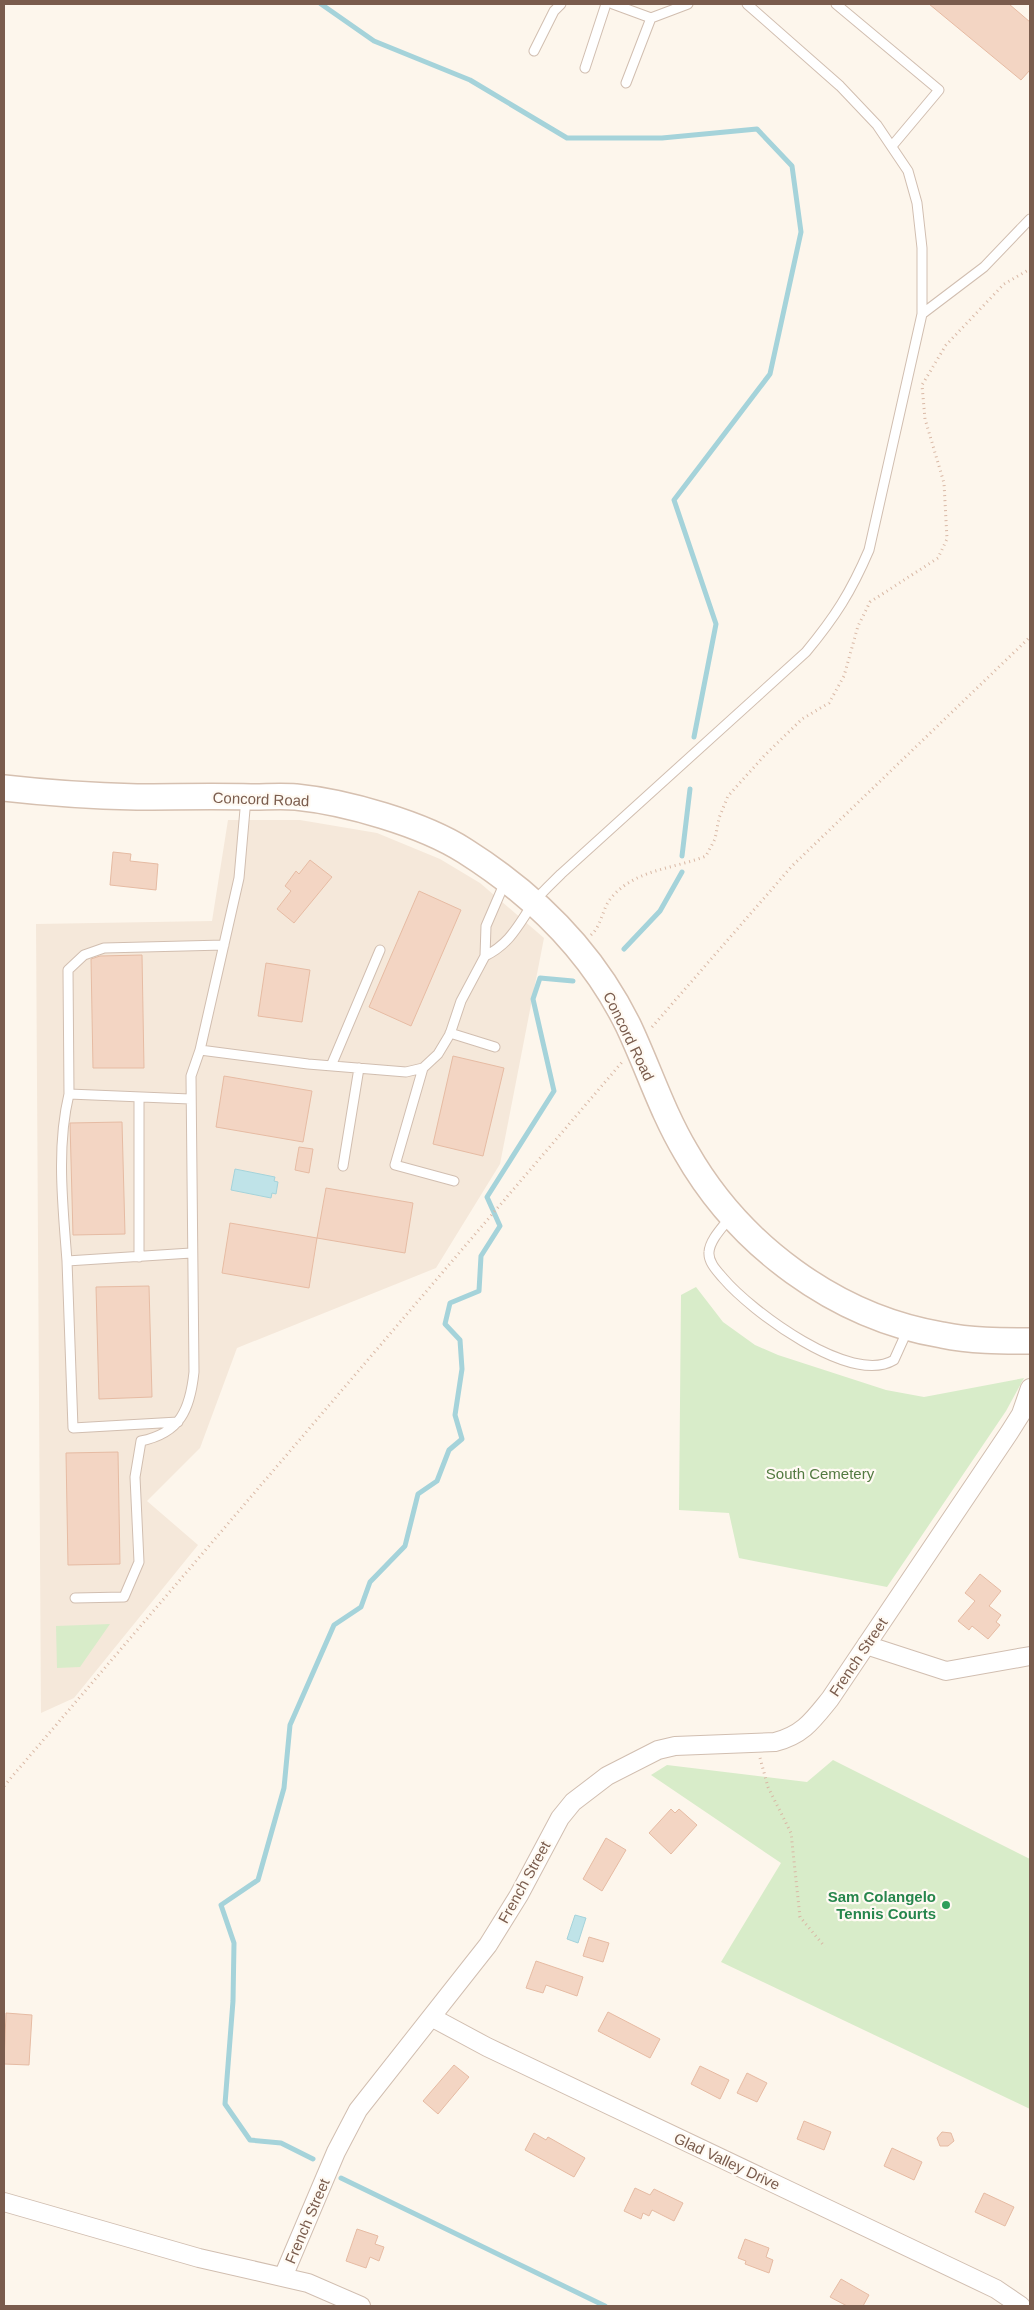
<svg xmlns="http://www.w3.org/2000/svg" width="1034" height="2310" font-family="Arial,sans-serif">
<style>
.residential{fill:#f5e8da}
.green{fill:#d8ecc9}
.water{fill:#bfe3e8;stroke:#a5d3da}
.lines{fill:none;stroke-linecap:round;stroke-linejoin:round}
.stream{stroke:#a5d3da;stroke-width:5}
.building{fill:#f3d5c3;stroke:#e6bba3}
.lane-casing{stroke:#d1beb0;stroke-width:11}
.street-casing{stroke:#d1beb0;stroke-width:20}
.secondary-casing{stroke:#d6c0b0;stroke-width:28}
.path{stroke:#d9b8a5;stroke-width:3;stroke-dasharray:1 4;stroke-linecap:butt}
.lane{stroke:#fff;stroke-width:9}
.street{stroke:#fff;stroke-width:18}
.secondary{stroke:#fff;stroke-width:25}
.leisure-dot{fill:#2e9e5b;stroke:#fffaf3;stroke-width:2}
.labels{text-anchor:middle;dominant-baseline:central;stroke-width:4.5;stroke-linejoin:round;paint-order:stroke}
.street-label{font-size:15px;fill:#7a5c4d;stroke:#fffaf3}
.park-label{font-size:15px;fill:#537a41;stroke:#fffaf3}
.leisure-label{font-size:15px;font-weight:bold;fill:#27864d;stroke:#fffaf3;text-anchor:end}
</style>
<rect width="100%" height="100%" fill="#fdf6ec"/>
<path class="residential" d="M228,820H300L377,833L440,859L480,883L544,938L500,1164L436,1268L237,1348L200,1448L147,1501L198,1545L74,1698L41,1713L36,924L212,921Z"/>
<path class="green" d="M696,1287L723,1322L755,1345L778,1355L886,1390L924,1397L1024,1378L1006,1411L887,1587L739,1558L729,1513L679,1510L681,1295Z
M110,1624L80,1667L57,1668L56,1626Z
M833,1760L1030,1859V2109L721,1962L781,1863L651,1775L667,1765L807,1782Z"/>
<path class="water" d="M235,1169L275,1177L274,1181L278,1182L276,1194L272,1193L271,1198L231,1190Z
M575,1915L586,1918L578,1943L567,1939Z"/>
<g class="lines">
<path class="stream" d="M321,4L374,41L470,80L567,138H662L757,129L792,166L801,232L770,374L674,500L716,624L694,737
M682,856L690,789
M624,949L660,911L682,872
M313,2159L281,2143L250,2140L225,2104L233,2001L234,1943L221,1905L258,1880L284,1788L290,1725L334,1625L361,1607L370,1582L405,1546L418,1494L437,1481L449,1450L462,1439L455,1415L462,1369L460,1340L445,1324L450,1303L479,1291L481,1256L500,1226L487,1197L554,1091L533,999L540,978L573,981
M341,2178L605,2306"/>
</g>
<path class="building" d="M929,4H1009L1030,22V70L1021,80Z
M113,852L131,854L130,861L158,864L156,890L110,885Z
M310,860L332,877L294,923L277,909L291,891L285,886L296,871L299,874Z
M419,891L461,910L411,1026L369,1007Z
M142,955L144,1068H93L91,959L100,956Z
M266,963L310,970L302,1022L258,1016Z
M453,1056L504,1068L483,1156L433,1144Z
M224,1076L312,1091L303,1142L216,1127Z
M122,1122L125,1234L73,1235L70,1123Z
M299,1147L313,1149L309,1173L295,1170Z
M326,1188L413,1203L405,1253L317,1238Z
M230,1223L317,1238L309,1288L222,1273Z
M149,1286L152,1397L99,1399L96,1287Z
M118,1452L120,1564L68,1565L66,1453Z
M980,1574L1001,1591L989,1606L1001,1615L996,1622L1000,1625L988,1639L972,1626L969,1630L958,1621L975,1601L965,1593Z
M671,1809L675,1813L679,1809L697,1825L671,1854L649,1833Z
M606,1838L626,1850L602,1891L583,1879Z
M589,1937L609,1943L603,1962L583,1956Z
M536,1961L583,1977L577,1996L546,1985L543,1993L526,1988Z
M608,2012L660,2039L650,2058L598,2031Z
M6,2013L32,2015L29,2065L4,2064Z
M454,2065L469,2077L438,2114L423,2101Z
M700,2066L729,2080L720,2099L691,2084Z
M747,2073L767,2083L757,2102L737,2093Z
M804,2121L831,2132L824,2150L797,2139Z
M942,2132L951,2133L954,2141L948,2146H940L937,2138Z
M534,2133L546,2140L548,2137L585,2158L574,2177L525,2150Z
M892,2148L922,2162L914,2180L884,2166Z
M635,2188L650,2195L654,2189L683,2203L674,2221L652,2210L649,2216L643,2213L641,2219L624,2211Z
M984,2193L1014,2207L1005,2226L975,2212Z
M357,2229L378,2236L375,2244L384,2247L379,2261L370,2257L366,2268L346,2261Z
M745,2239L769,2248L766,2257L773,2260L769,2273L745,2264L746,2261L738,2258Z
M841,2279L869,2295L863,2306H847L830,2297Z"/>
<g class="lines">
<g class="lane-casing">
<path id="lane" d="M613,4L651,18
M836,4L939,90L892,146
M534,51L554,11L561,4
M585,68L606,4
M626,83L651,18L688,4
M922,314L984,267L1030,219
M485,956C511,943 518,925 534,902C542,892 552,883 561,874L806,652C835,617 851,592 869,550L922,314V248L917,203L908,171L877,125L840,86L747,4
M450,1033L495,1047
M200,1050L308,1064L406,1072L423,1068L438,1054L450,1034L461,1001L485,956L486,926L505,882
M331,1066L380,950
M423,1068L395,1165L454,1181
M190,1099L69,1094L68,970L84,955L104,948L224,945
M343,1166L359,1068
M731,1216C724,1226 710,1239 709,1252C708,1262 717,1271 723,1278C751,1311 851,1386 894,1360L908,1329
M139,1257V1097
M67,1261C63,1207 56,1148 69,1094
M178,1422L73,1428L67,1261L191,1253
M75,1598L124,1597L139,1562L135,1477L141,1441C180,1433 190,1410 194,1372L191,1076L200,1050L239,878L246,798"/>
</g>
<g class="street-casing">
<path id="street" d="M866,1645L946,1671L1030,1656
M433,2018L487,2047L996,2289L1021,2306
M4,2202L199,2258L308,2283L361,2306
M283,2277L336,2152L358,2110L488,1945L519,1895L560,1818L573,1802L607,1776L658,1750L675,1746L775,1742C803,1735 813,1720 830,1699L1009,1433L1021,1414L1030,1388"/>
</g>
<g class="secondary-casing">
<path id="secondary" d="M4,788C48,793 92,796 137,797C175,797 213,796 251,797C266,797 281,796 296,797C346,802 423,824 465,851C533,894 592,952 628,1025C648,1067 662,1112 686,1152C739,1245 835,1317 942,1335C971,1341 1000,1341 1030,1341"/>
</g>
<path class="path" d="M591,935C602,925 602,909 611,898C635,869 674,869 706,856L715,839L719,818L728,796L764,756L802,719L829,703L844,676L858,626L870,602L938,558L947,539L944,483L925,419L922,385L946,345L1004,284L1030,269
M652,1027L792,866L1030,637
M760,1758L768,1787L791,1833L800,1917L825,1947
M4,1786L623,1061"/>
<use href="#lane" class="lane"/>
<use href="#street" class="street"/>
<use href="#secondary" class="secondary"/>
</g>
<circle class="leisure-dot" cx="946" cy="1905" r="5"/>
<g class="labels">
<g class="street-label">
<text transform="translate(261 799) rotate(2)">Concord Road</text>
<text transform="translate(629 1036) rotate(64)">Concord Road</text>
<text transform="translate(858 1657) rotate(-56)">French Street</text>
<text transform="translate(524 1882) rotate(-61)">French Street</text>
<text transform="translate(727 2161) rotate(25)">Glad Valley Drive</text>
<text transform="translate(307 2221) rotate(-67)">French Street</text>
</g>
<g class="park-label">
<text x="820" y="1473">South Cemetery</text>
</g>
<g class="leisure-label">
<text x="936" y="1896">Sam Colangelo<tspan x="936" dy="17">Tennis Courts</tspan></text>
</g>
</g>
<rect width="1034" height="2310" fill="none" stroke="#7a5c4d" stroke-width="10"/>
</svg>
